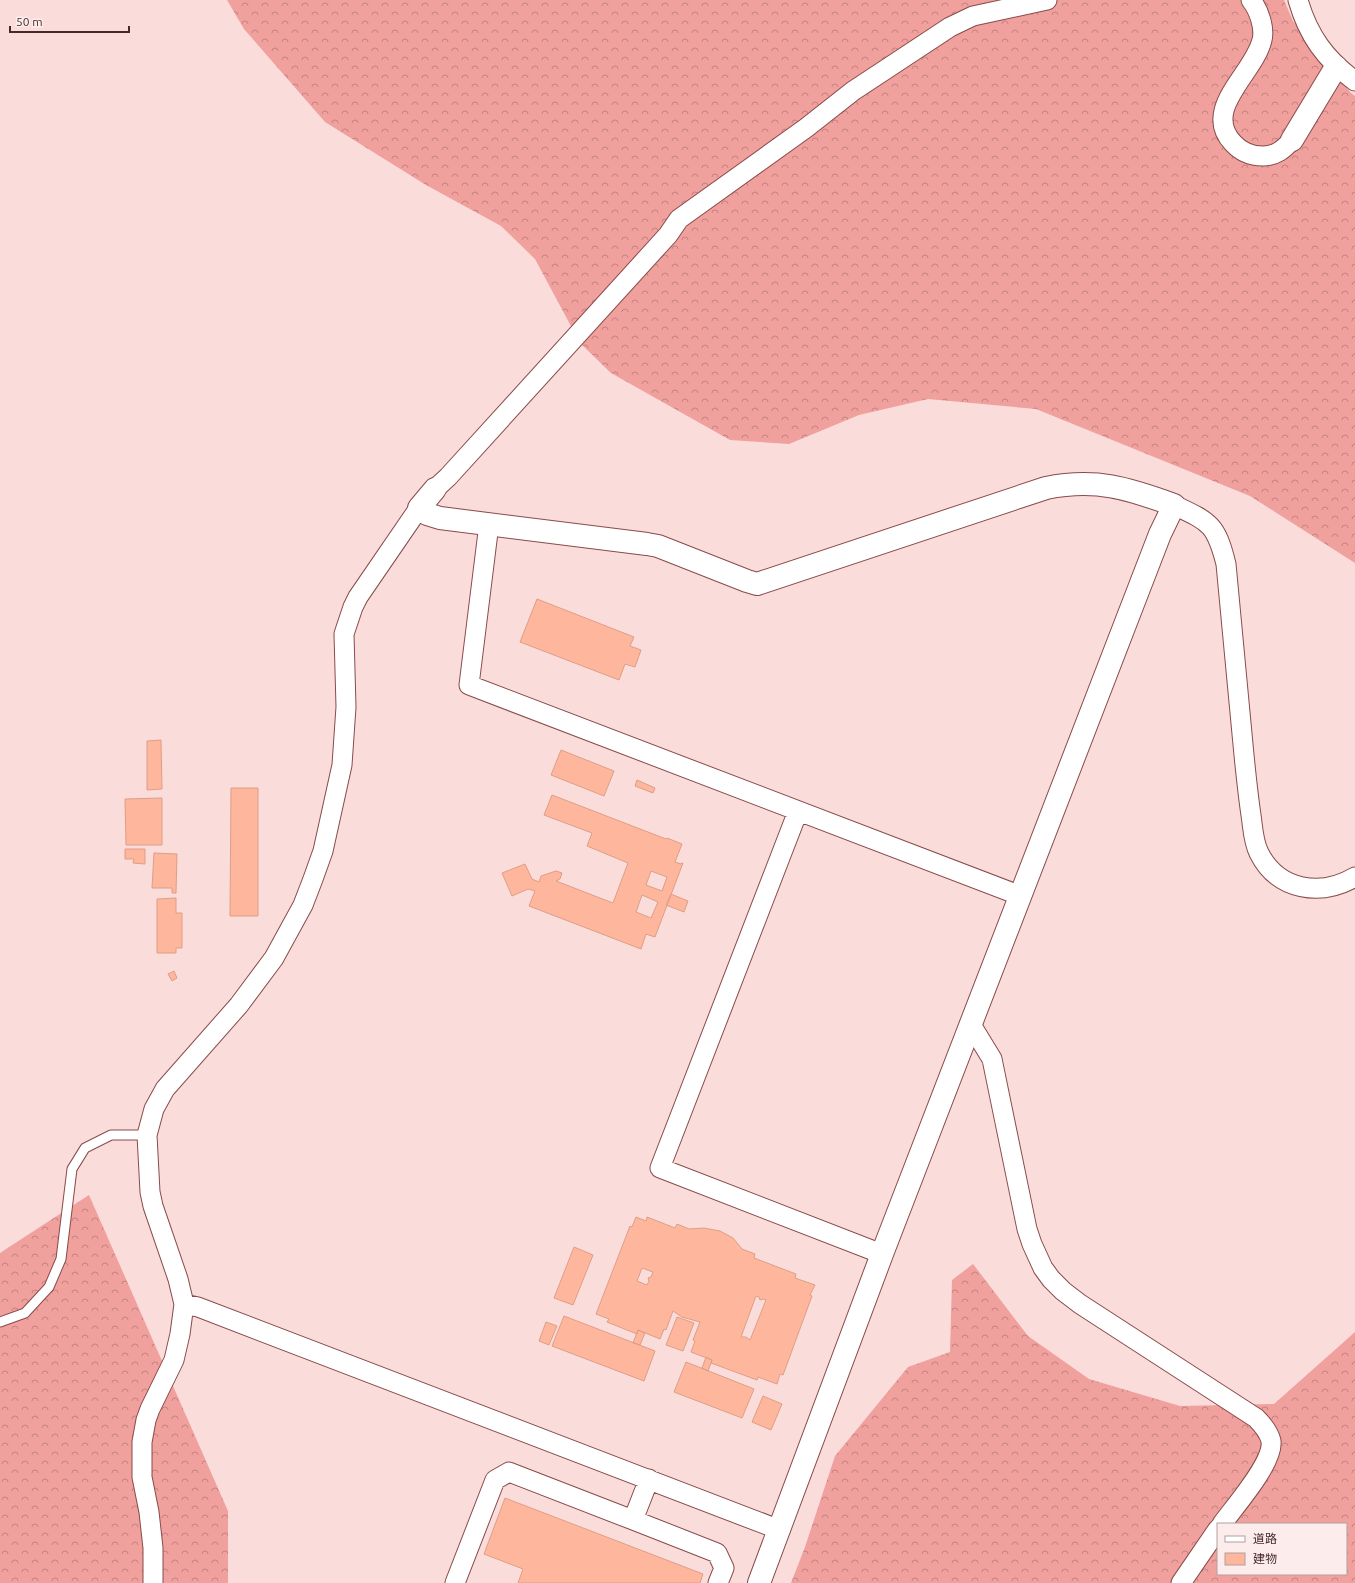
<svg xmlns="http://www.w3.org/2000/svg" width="1355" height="1583" font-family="Ubuntu,'Noto Sans JP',sans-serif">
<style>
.forest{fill:url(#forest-crowns);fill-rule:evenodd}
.building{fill:#feb79c;stroke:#de9e86;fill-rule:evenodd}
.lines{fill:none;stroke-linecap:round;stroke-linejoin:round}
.lane-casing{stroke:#884b4a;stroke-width:11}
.street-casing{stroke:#884b4a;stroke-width:21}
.secondary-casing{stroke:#884b4a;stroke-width:24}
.lane{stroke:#fff;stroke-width:9}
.street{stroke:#fff;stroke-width:19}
.secondary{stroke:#fff;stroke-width:22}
</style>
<defs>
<pattern id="forest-crowns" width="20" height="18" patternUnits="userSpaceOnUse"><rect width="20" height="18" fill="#f0a09d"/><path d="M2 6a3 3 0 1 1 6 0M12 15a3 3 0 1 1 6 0" fill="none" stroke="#c48380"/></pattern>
</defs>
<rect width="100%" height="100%" fill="#fadcda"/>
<path class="forest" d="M227,0H1284L1293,21L1351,93L1355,96V563L1250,496L1036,409L928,399L859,415L789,444L730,440L611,373L580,343L535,259L501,226L426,185L325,122L244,29Z
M89,1195L228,1511V1583H0V1253Z
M973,1264L1028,1336L1089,1379L1180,1406L1274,1404L1355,1332V1583H791L805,1547L835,1456L908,1367L950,1352L952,1280ZM1218,1524H1346V1574H1218Z"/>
<path class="building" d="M537,599L634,637L630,646L641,650L635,667L625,664L619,680L520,642Z
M161,740L162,789L147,790V741Z
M561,750L614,771L604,796L551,775Z
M637,780L655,788L653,793L635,786Z
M231,788H258V916H230Z
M552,795L666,839L667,838L682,844L675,862L681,864L682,863H683L655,937L646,934L641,949L529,906L535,891L528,889L512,896L502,873L525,864L532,879L539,882L541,876L556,871L562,873L560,879L556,881L613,903L628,863L587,846L592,833L544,815ZM651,871L667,877L662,891L646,885ZM642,895L658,902L651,918L636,912Z
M162,798V845H126L125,799Z
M125,849H145V864L133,863L134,859H125Z
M154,853L177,854L176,893H172V888H152Z
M671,894L688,901L684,912L666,905Z
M176,898V913H182V948H176V953H157V899Z
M174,971L177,978L172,981L168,974Z
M636,1217L646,1221L647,1217L675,1228L677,1224L689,1229L704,1228L720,1231L733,1238L742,1249L755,1254L754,1258L796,1274L795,1278L815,1285L810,1295L812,1296L783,1375L780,1374L777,1384L758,1377L757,1380L711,1363L712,1360L691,1352L695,1341L693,1340L700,1322L682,1317L673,1311L666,1330L664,1329L660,1339L638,1330L637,1334L607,1322L609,1319L596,1314L630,1226L632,1227ZM642,1268L653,1272L651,1277L648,1278L649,1281L647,1285L637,1281ZM756,1296L759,1297L760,1300L763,1299L766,1300L750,1340L746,1337H741Z
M574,1247L593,1255L573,1305L554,1298Z
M564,1316L655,1351L644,1381L552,1346Z
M677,1317L694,1323L683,1351L666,1345Z
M546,1322L557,1326L549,1345L539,1341Z
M638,1330L645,1333L640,1345L633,1343Z
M706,1357L712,1360L708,1371L702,1368Z
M686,1362L754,1389L742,1418L674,1392Z
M763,1396L782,1404L771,1430L752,1422Z
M505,1498L703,1574L700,1583H518L523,1569L484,1554Z"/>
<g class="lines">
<g class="lane-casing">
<path id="lane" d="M0,1322L25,1313L49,1287L61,1259L72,1169L85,1148L111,1135H147"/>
</g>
<g class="street-casing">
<path id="street" d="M1251,0C1259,10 1265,28 1262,40C1254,74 1201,109 1233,143C1241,152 1252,156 1263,156C1276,156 1284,149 1292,140
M1298,0C1308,35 1325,59 1355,81
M435,489L448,477L668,235L679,219L806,128L853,91L950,27L973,16L1047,0
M1174,505C1210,522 1216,524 1226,564C1232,628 1238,691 1244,755C1246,775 1248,795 1251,815C1253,828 1253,841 1259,853C1278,891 1321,897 1355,877
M489,524L469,685L1021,896
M798,811L660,1168L882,1254
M970,1023L992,1059L1027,1229L1032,1244L1043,1268L1051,1279L1063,1291L1080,1304L1256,1418C1262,1424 1269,1432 1271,1441C1274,1462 1235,1506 1222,1524
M184,1304L198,1307L780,1530
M649,1479L633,1520L717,1553L724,1568L718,1583
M153,1583V1548L149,1512L142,1477V1442L146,1420L150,1409L174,1360L180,1334L184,1304L178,1279L153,1206L150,1192L147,1135L154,1109L165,1089L239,1005L274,958L303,905L313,879L323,851L342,765L346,707L344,634L353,607L358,597L419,508
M455,1583L495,1480L509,1472L633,1520
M1181,1583L1218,1529"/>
</g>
<g class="secondary-casing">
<path id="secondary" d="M1292,140L1336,67
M435,489L419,508L427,514L440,518L647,544L658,546L747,581L757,584L1046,488C1096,478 1127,488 1174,505L1160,534L882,1254L759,1583"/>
</g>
<use href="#lane" class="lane"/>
<use href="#street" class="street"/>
<use href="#secondary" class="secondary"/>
</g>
<rect x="1217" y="1523" width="130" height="52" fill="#fcedec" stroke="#b39f9e"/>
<rect x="1225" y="1536" width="20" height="6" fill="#ffffff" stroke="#b39f9e"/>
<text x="1253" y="1543" font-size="12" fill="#462a29">道路</text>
<rect x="1225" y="1553" width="20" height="12" fill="#feb79c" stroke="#b39f9e"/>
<text x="1253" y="1563" font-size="12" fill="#462a29">建物</text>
<path d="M10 26v6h119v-6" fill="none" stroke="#462a29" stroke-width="2"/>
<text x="16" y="26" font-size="12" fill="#462a29" stroke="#fcedec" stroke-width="3" paint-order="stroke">50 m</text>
</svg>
